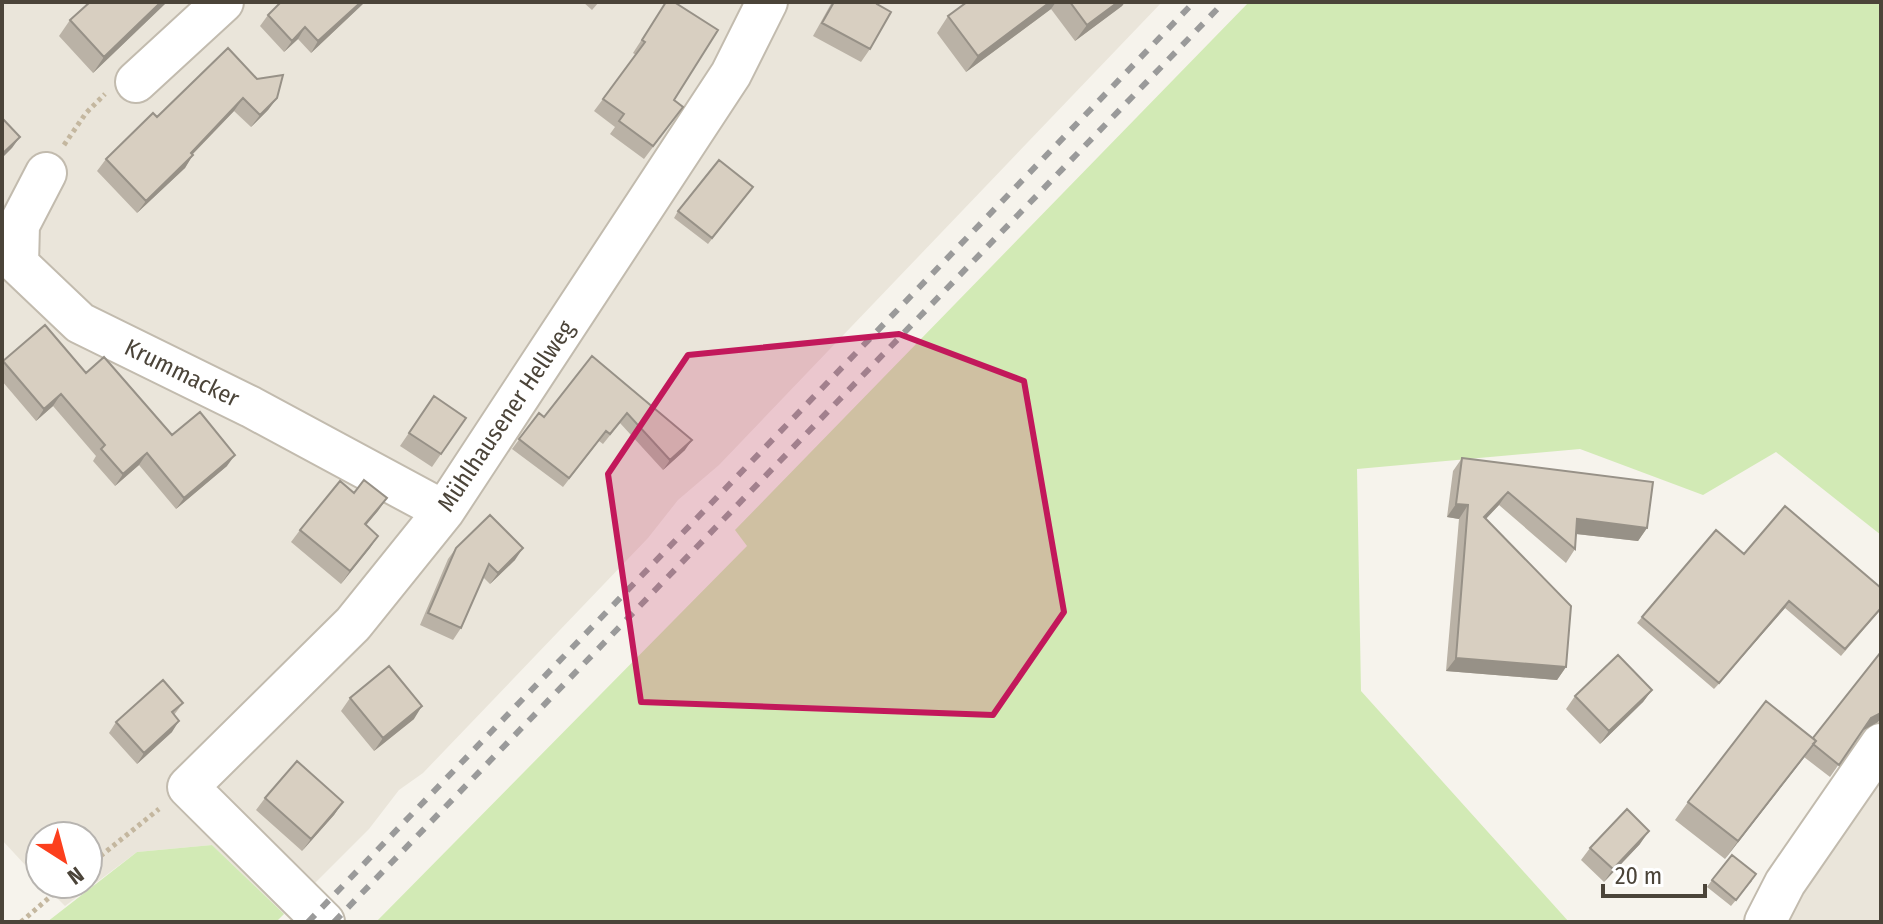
<svg xmlns="http://www.w3.org/2000/svg" width="1883" height="924" font-family="'Fira Sans Condensed',sans-serif">
<style>
.residential{fill:#eae5da}
.green{fill:#d2eab5}
.lines{fill:none;stroke-linecap:round;stroke-linejoin:round}
.street-casing{stroke:#c2bbae;stroke-width:44}
.path{stroke:#c4b79f;stroke-width:5;stroke-dasharray:4 4;stroke-linecap:butt}
.street{stroke:#fff;stroke-width:40}
.rail{stroke:#9a9a9a;stroke-width:6;stroke-dasharray:10 10;stroke-linecap:butt}
.wall{fill:#bab2a6}
.shaded-wall{fill:#979187}
.building{fill:#d8cfc1;stroke:#979187;stroke-width:2}
.marked{fill:#c2185b;fill-opacity:0.2;stroke:#c2185b;stroke-width:6;stroke-linejoin:round}
.labels{text-anchor:middle;dominant-baseline:central;stroke-width:7;stroke-linejoin:round;paint-order:stroke}
.street-label{font-size:24px;fill:#4b4439;stroke:#fff}
</style>
<rect width="100%" height="100%" fill="#f6f3ec"/>
<path class="residential" d="M2,2H1162L719,465L678,500L648,538L423,773L399,790L369,829L284,914L212,845L137,852L65,906L43,884H88V836H40V881L2,840Z
M1881,721V922H1747L1814,812Z"/>
<path class="green" d="M1249,2H1881V535L1776,452L1703,495L1580,449L1357,469L1361,691L1569,922H376L747,546L735,530Z
M212,845L284,914L276,922H47L137,852Z"/>
<g class="lines">
<g class="street-casing">
<path id="street" d="M136,82L223,2
M46,173L19,225L18,264L80,323L251,407L444,511
M324,922L188,787L353,624L444,511L731,74L767,2
M1765,922L1785,883L1881,744"/>
</g>
<path class="path" d="M64,145L86,113L105,94
M88,866L159,809
M21,922L65,884"/>
<use href="#street" class="street"/>
<path class="rail" d="M308,922L1194,2
M334,922L1224,2"/>
</g>
<path class="wall" d="M90,2H167L93,73L59,36L70,20Z
M281,2H365L311,53L298,39L284,52L260,26L268,15Z
M583,2H599L592,10Z
M666,2L674,100L683,107L644,159L610,134L615,127L594,111L636,55L633,53Z
M832,2H878L870,49L861,62L813,36Z
M967,2H1125L1122,6L1075,41L1051,9L966,72L937,33L948,16Z
M257,79L277,98L268,110L251,127L234,111L193,154L185,168L137,213L97,171L106,159L157,117Z
M748,193L708,244L674,218L678,211Z
M592,356L685,450L663,470L620,423L603,444L599,441L563,487L512,449L539,413L544,417Z
M3,361L172,435L227,466L176,509L139,465L115,486L93,461L96,456L53,406L36,421L2,381V363Z
M434,396L466,418L432,467L400,446Z
M1462,458L1647,528L1638,541L1576,534L1575,549L1566,563L1499,505L1486,519L1566,667L1557,680L1446,671L1459,519L1447,517L1453,471Z
M354,493L387,498L366,525L378,536L341,584L291,542L300,530Z
M456,548L515,560L490,584L483,577L461,628L453,640L420,625L448,559Z
M1744,554L1881,588V609L1841,656L1785,608L1714,689L1637,623L1642,617Z
M1881,652V718L1878,722L1862,731L1830,777L1804,757L1725,859L1675,820L1688,802L1813,738Z
M1652,690L1643,702L1600,744L1566,709L1575,696Z
M350,698L414,719L374,751L341,711Z
M183,703L174,715L172,732L137,764L109,733L116,722Z
M265,798L343,802L334,815L302,851L256,810Z
M1640,844L1604,882L1581,860L1590,848Z
M1712,880L1752,881L1731,906L1707,887Z"/>
<path class="shaded-wall" d="M161,2H167L93,73L104,57Z
M361,2H365L311,53L318,41Z
M1050,2H1056L1051,9L966,72L978,56Z
M1118,2H1125L1122,6L1075,41L1087,25Z
M305,27L298,39L284,52L292,41Z
M243,98L234,111L182,165L191,153Z
M277,98L268,110L251,127L260,115Z
M20,137L12,148L2,158V154Z
M193,155L185,168L137,213L146,201Z
M61,394L53,406L36,421L44,409Z
M692,440L685,450L663,470L670,460Z
M147,453L139,465L115,486L123,474Z
M235,455L227,466L176,509L184,498Z
M1508,492L1499,505L1475,530L1484,517Z
M387,498L378,511L356,537L365,524Z
M1456,504L1468,505L1459,519L1447,517Z
M1577,519L1647,528L1638,541L1568,533Z
M378,536L370,548L341,584L350,571Z
M523,548L515,560L490,584L498,573Z
M1789,601L1785,608L1714,689L1719,683Z
M1456,658L1566,667L1557,680L1446,671Z
M1652,690L1643,702L1600,744L1609,731Z
M422,706L414,719L374,751L383,738Z
M1881,713V718L1878,722L1862,731L1871,718Z
M179,721L172,732L137,764L144,753Z
M1816,741L1803,759L1725,859L1738,841Z
M343,802L334,815L302,851L311,839Z
M1649,831L1640,844L1604,882L1613,869Z"/>
<path class="building" d="M90,2H161L104,57L70,20Z
M281,2H361L318,41L305,27L292,41L268,15Z
M666,2H674L718,30L674,100L683,107L653,146L619,121L624,114L603,99L645,42L642,40Z
M834,2H878L877,4L891,12L870,49L822,23Z
M967,2H1050L978,56L948,16Z
M1070,2H1118L1087,25Z
M228,48L257,79L283,75L277,98L260,115L243,98L191,153L193,155L146,201L106,159L153,113L157,117Z
M2,118L20,137L2,154Z
M719,160L753,187L712,238L678,211Z
M45,325L86,373L104,357L172,435L200,412L235,455L184,498L147,453L123,474L101,449L105,445L61,394L44,409L3,361Z
M592,356L692,440L670,460L627,413L610,434L606,431L569,478L519,439L539,413L544,417Z
M434,396L466,418L441,454L409,433Z
M1462,458L1653,482L1647,528L1577,519L1575,549L1508,492L1484,517L1571,606L1566,667L1456,658L1468,505L1456,504Z
M364,480L387,498L365,524L378,536L350,571L300,530L340,481L354,493Z
M1785,506L1881,588V608L1845,649L1789,601L1719,683L1642,617L1716,530L1744,554Z
M490,515L523,548L498,573L489,564L461,628L428,613L456,548Z
M1881,652V713L1871,718L1839,765L1813,744L1816,741L1813,738Z
M1618,655L1652,690L1609,731L1575,696Z
M389,666L422,706L383,738L350,698Z
M163,680L183,703L172,712L179,721L144,753L116,722Z
M1766,701L1816,741L1738,841L1688,802Z
M297,761L343,802L311,839L265,798Z
M1627,809L1649,831L1613,869L1590,848Z
M1732,855L1756,874L1736,900L1712,880Z"/>
<path class="marked" d="M899,334L1024,381L1064,612L993,715L641,702L608,474L688,355Z"/>
<g class="labels">
<g class="street-label">
<text transform="translate(182 373) rotate(26)">Krummacker</text>
<text transform="translate(506 416) rotate(-56)">Mühlhausener Hellweg</text>
</g>
</g>
<rect width="1883" height="924" fill="none" stroke="#4b4439" stroke-width="8"/>
<g transform="translate(64 860) rotate(144)"><circle r="38" fill="#ffffff" stroke="#b7b4b0" stroke-width="2"/>
<path d="M0-6L14 30L0 20L-14 30Z" fill="#fc3f1d"/>
<text y="-12" font-size="22" font-weight="bold" text-anchor="middle" fill="#4b4439">N</text>
</g>
<path d="M1603 884v12h102v-12" fill="none" stroke="#4b4439" stroke-width="4"/>
<text x="1615" y="884" font-size="24" fill="#4b4439" stroke="#ffffff" stroke-width="6" paint-order="stroke">20 m</text>
</svg>
